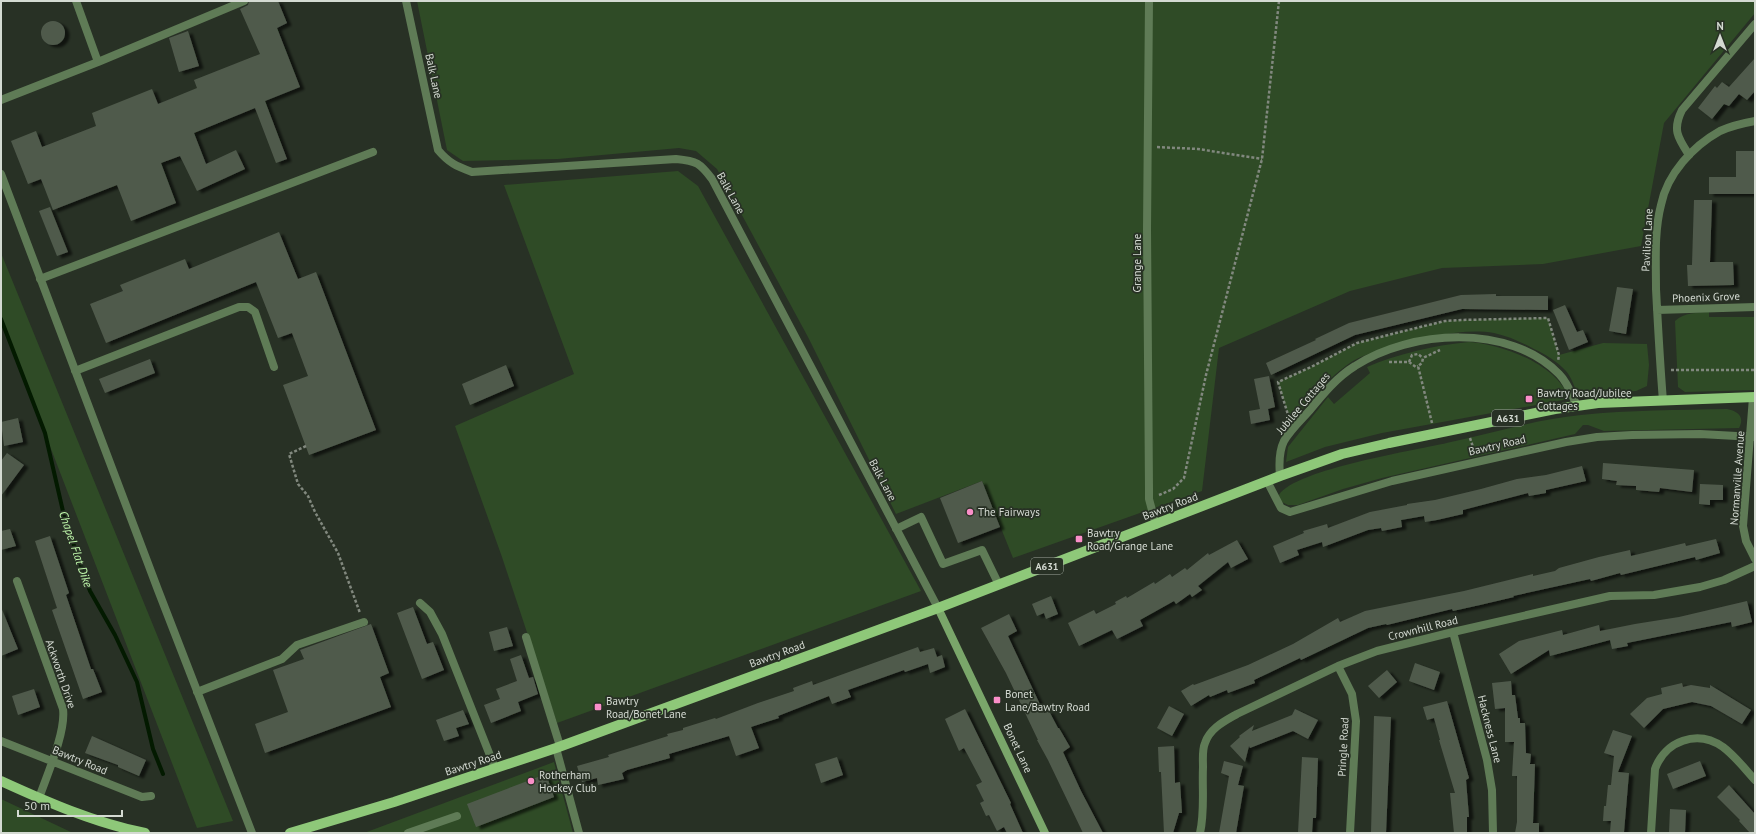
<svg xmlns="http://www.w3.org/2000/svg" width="1756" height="834" font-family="'PT Sans',sans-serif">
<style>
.green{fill:#2f4b26}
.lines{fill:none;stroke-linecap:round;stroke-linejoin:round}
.stream{stroke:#031a00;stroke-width:4}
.building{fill:#505a4c;filter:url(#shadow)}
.path{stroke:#81887e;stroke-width:2.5;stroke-dasharray:3 2;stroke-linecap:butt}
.lane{stroke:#5f7b56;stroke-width:8}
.street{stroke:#5f7b56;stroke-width:8}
.secondary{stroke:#7aa66a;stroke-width:8}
.primary{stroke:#8ec879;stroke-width:10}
.poi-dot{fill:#fa8fc8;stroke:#283125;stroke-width:1.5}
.labels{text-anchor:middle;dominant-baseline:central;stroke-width:3.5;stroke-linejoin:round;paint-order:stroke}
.shield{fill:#283125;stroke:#a0a79e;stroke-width:1}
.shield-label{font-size:10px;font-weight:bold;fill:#d4dad2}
.street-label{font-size:11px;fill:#d4dad2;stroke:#283125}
.poi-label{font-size:11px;fill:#d4dad2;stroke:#283125;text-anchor:start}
.water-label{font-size:12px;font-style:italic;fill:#bff7ab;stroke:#283125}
</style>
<defs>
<filter id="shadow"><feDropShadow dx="4.5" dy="2.5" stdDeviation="1" flood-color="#0009"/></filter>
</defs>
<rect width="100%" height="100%" fill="#283125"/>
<path class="green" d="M417,1H1755V13L1664,123L1641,246L1543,264L1442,268L1350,291L1219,348L1202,491L1013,558L982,481L896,514L808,337L717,169L696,151L679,148L558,159L463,161L447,150Z
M678,171L698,186L921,591L557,723L502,557L455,426L574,374L504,185Z
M1,253L233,821L197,828L1,319Z
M1709,312V317H1755V390L1685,392L1678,387L1675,321C1685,312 1696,313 1709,312Z
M1548,318L1559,355L1603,343L1647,344L1649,365L1647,386L1636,391L1578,396C1575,388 1572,378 1566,371C1558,362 1545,354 1534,349C1521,342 1508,336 1494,333C1464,328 1427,337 1398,346C1382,350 1361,354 1347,365C1325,381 1308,402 1291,424L1278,382L1311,367L1357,343L1408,330L1445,321L1461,320Z
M1469,342C1501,344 1558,364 1569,399L1382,433L1325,447L1286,462L1288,447L1328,397L1334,404L1370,373L1367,367C1397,354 1436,345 1469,342Z
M1727,409C1738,411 1745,417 1739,428L1604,431L1588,425H1583L1575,434L1382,478L1343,489L1298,505H1288L1280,501L1279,495C1295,469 1418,450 1451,442C1494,433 1537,419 1581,415C1630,410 1679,410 1727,409Z
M554,762L573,833H364Z
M1,799L73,833H1Z"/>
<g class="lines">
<path class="stream" d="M1,319L45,433L65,520L90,591L115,635L137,682L153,749L163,774"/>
</g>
<path class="building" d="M249,1H278L287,23L277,28L300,87L265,101L287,159L276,163L255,108L194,133L206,164L236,150L245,169L197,191L180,156L161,163L176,203L131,221L117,185L53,210L41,179L28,184L11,141L36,131L42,147L96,126L92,113L152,89L158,104L197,88L194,80L260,54L240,9L248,5Z
M41 33a12 12 0 1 1 24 0a12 12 0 1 1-24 0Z
M188,31L199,66L179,72L169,38Z
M1755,58V91L1747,100L1739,94L1729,106L1724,104L1712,119L1698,108L1715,86L1717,88L1722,82L1729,87Z
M1736,151H1755V194H1709V177H1736Z
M1694,200H1712L1710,262H1733L1734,285L1688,286L1687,265H1692Z
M50,207L68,252L57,256L39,211Z
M279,232L298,279L316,272L376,430L309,455L283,385L308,376L292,333L278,338L256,282L106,343L90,304L123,291L120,285L185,259L189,269Z
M1617,287L1633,289L1626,334L1609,331Z
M1496,294V296H1548V310L1462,309L1355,335L1271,375L1266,363L1316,340L1315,339L1349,323L1461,295Z
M1565,305L1577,332L1583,330L1588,342L1569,350L1553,310Z
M150,359L155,373L105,393L99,379Z
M506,365L514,386L470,405L462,384Z
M1269,376L1275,407L1268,409L1270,420L1251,424L1249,411L1260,409L1254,379Z
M18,418L23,442L4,446L1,422Z
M7,453L24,465L1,496V461Z
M1603,463L1694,470L1692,492L1660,488L1659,492L1636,490V486L1616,485L1617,481L1602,479Z
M1582,466L1586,481L1546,490V493L1529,496L1528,493L1463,510V514L1437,520L1425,522L1424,516L1401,520L1402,527L1382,531L1381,528L1368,530L1323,547L1322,542L1297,550L1299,555L1280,563L1273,546L1304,533L1303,531L1327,524L1328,528L1370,512L1407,505V504L1435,500L1481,489L1517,479L1546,475Z
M982,481L1000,527L958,543L940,498Z
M1700,484L1723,485V500H1710V505L1699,504Z
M10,529L16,546L1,550V531Z
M50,536L69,593L66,595L91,669H93L102,692L83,699L52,610L57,608L35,541Z
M1716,539L1720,553L1696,560L1695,557L1621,575L1620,573L1591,581L1590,579L1513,596L1514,597L1480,605L1453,611L1452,609L1387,625L1386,624L1368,628L1301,660L1300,658L1254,680L1255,683L1228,693L1227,690L1210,697L1209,695L1191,706L1181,691L1193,684L1194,685L1248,665L1293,644L1338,618L1340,622L1365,611L1464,591L1533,574V576L1555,571L1559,568L1599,557L1630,550L1631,556L1685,543L1686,546Z
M1237,540L1248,559L1231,568L1228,562L1198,586L1202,590L1192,597L1190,594L1176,604L1174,601L1140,620L1143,626L1117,639L1112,630L1079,646L1068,623L1094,610L1096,614L1116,604L1115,602L1126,596L1127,598L1154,582L1155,584L1170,574L1172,577L1185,568L1187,570L1208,553L1209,555Z
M1051,596L1058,614L1046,619L1044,613L1037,616L1032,604Z
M1747,601L1752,622L1732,627L1731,622L1627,643L1628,646L1612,649L1610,640L1550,656L1549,650L1511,674L1499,654L1519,641L1562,630L1563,635L1599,625L1600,631L1635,624L1679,617Z
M1,607L18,649L1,656Z
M413,607L427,644L433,642L444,670L422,679L397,613Z
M1009,614L1017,631L1008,636L1044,713L1049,711L1058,728H1059L1070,747L1063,752L1081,791L1103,833H1083L1048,760L1037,740H1038L1006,673L981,628Z
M371,624L389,673L380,677L391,707L265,753L255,724L288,712L273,670L304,659L300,650Z
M507,627L513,646L494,651L489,632Z
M918,647L920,652L934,648L937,657L942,655L945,667L930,673L928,664L905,672L904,670L848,690L851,697L832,704L829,696L778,716L779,718L751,727L759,748L736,756L729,736L669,754L670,758L627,770L622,773L624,779L598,785L597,778L582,782L577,766L609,757L608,755L668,736L667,734L683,730V728L715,718L716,719L758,703L794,691L793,688L812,681L813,685Z
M521,655L529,678L533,677L538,694L518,702L521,711L491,723L484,705L500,699L496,689L517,681L510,659Z
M1415,663L1440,672L1434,690L1409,681Z
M1387,670L1397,682L1379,698L1368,686Z
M1511,681L1512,695H1515L1518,718H1520V723H1525L1526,753L1531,754L1530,764H1535L1533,823H1539V833H1515L1517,822V776H1512L1514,742H1505V708L1495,709L1492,683Z
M1682,683L1683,687L1691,685L1710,688V685L1751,710L1742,724L1711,706L1692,702L1663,709L1644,728L1630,714L1647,698L1662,694L1661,688Z
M34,689L40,707L18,715L12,696Z
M1447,701L1469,778L1466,780L1469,817H1467V833H1454L1450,793H1455L1439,740H1440L1434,718L1427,720L1423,707Z
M1169,706L1184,714L1172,736L1157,728Z
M965,709L1011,803L1010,804L1023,833H1007L1004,827L997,831L989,815L986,816L980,803L984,801L976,785L982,782L964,748L959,751L945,719Z
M1295,709L1318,720L1308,739L1293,731L1250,748L1249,746L1245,762L1230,746L1240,737L1239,736L1254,725L1252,731L1292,715Z
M463,710L469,724L456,728L459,736L444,741L436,720Z
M1374,716L1391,717L1386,833H1371Z
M1613,730L1632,736L1618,772L1629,773L1624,832H1610L1611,821H1603L1604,806H1606L1608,785H1611L1614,756L1604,753Z
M92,736L146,760L139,776L118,767V765L85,753Z
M1174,746L1175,783L1180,782L1182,813H1179L1173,833H1164L1161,772H1159L1158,747Z
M837,757L843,775L821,783L815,764Z
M1302,757L1318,758L1316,818H1313L1312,833H1298Z
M1224,761L1243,766L1238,785L1244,786L1236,833H1219L1229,776L1221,773Z
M1700,761L1706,776L1673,789L1667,774Z
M546,774L554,797L476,827L467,804Z
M1729,785L1755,814V833H1750L1739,821L1740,820L1717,797Z
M1670,809L1686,810L1685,833H1669Z"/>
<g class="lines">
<path class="path" d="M1157,147L1198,149L1262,159
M1389,362H1409L1416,367L1418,366
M1409,362L1412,355L1418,354L1423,358
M1671,370H1755
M1289,418L1278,382L1311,367L1357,343L1408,330L1445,321L1461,320L1548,318L1559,355L1558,361
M1432,423L1418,366L1422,363L1423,358L1440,350
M1470,438L1475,453
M306,446L289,454L298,484L308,496L315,512L338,553L360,613
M1159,495L1173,489L1184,478L1206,375L1262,159L1279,1"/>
<path class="lane" d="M76,1L98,62
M406,1L438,150C449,163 456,166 472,172L676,159C697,161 700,163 712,179L938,608
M1,100L98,62L244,1
M1689,155C1678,138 1672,130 1682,110L1755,24
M1,174L158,590L252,833
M40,279L373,152
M75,371L239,307H248L255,312L274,367
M1280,476C1279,465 1279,451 1284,441C1290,430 1302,419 1310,410C1323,394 1337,377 1355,366C1411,330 1509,323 1559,374C1568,383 1572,395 1577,406
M896,529L921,517L943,564L982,550L999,585
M420,603L430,612L442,634L495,768
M526,637L560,746
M197,692L282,659L297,645L364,622
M408,833L457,816"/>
<path class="street" d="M1149,1L1147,229L1149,488V499L1156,525
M1657,310L1755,307
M1753,397L1743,526L1746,541L1755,559
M1663,401C1660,364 1658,327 1656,289C1656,261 1654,232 1661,205C1667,174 1693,146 1720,131C1731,126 1744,123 1755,121
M1267,481L1281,508L1290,512L1392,481L1566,442L1597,437L1632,435L1700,434L1755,437
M17,581L63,709C66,732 47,775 39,798
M1453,632L1487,760L1492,790L1493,833
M1338,666L1352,694L1356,721L1350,833
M1,741L142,797L151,796
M556,748L579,833
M1200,833C1205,811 1202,789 1203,767C1203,759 1202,750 1205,743C1210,728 1225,721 1237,714L1338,666L1377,651L1453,632L1610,596L1654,595L1700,587L1724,580L1755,566
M1651,833L1655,769C1665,741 1697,729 1723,747C1735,756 1745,769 1755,780"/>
<path class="secondary" d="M938,608L1045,833"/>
<path class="primary" d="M1,781C47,802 95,823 145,833
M290,833L394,802L556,748L938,608L1280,476L1342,454L1389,443L1555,409L1598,403L1755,397"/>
</g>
<g class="poi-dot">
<rect x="1525" y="395" width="8" height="8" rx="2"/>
<circle cx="970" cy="512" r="4"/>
<rect x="1075" y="535" width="8" height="8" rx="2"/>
<rect x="993" y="696" width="8" height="8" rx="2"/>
<rect x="594" y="703" width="8" height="8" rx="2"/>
<circle cx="531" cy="781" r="4"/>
</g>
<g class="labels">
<g class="shield">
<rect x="1492" y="410" width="32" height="16" rx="3"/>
<rect x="1031" y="558" width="32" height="16" rx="3"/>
</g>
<g class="shield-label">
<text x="1508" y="418">A631</text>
<text x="1047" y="566">A631</text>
</g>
<g class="street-label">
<text transform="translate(434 76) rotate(78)">Balk Lane</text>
<text transform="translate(731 193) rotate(61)">Balk Lane</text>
<text transform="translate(1647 240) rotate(-87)">Pavilion Lane</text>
<text transform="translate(1137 263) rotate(-90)">Grange Lane</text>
<text transform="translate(1706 297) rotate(-2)">Phoenix Grove</text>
<text transform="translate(1303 403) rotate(-50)">Jubilee Cottages</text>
<text transform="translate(1497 445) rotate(-13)">Bawtry Road</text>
<text transform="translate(1737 478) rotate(-86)">Normanville Avenue</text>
<text transform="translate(883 480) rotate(62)">Balk Lane</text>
<text transform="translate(1170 506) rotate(-21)">Bawtry Road</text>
<text transform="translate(1423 628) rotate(-14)">Crownhill Road</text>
<text transform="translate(777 654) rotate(-20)">Bawtry Road</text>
<text transform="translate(61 674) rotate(71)">Ackworth Drive</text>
<text transform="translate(1490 729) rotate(76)">Hackness Lane</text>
<text transform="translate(1343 747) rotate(-87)">Pringle Road</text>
<text transform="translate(1018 748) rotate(65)">Bonet Lane</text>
<text transform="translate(80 760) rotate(22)">Bawtry Road</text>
<text transform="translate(473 763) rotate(-18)">Bawtry Road</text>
</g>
<g class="poi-label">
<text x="1537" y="393">Bawtry Road/Jubilee<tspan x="1537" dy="13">Cottages</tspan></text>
<text x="978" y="512">The Fairways</text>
<text x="1087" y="533">Bawtry<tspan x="1087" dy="13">Road/Grange Lane</tspan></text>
<text x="1005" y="694">Bonet<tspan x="1005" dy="13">Lane/Bawtry Road</tspan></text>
<text x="606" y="701">Bawtry<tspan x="606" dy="13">Road/Bonet Lane</tspan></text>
<text x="539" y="775">Rotherham<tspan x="539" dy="13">Hockey Club</tspan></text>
</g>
<g class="water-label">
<text transform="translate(76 549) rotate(71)">Chapel Flat Dike</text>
</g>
</g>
<rect width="1756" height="834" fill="none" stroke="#d4dad2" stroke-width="4"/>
<g transform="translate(1720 36)" stroke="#283125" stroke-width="3" paint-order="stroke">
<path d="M0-3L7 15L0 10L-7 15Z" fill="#d4dad2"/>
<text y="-6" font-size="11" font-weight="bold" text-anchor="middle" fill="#d4dad2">N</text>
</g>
<path d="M18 810v6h104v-6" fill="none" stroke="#d4dad2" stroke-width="2"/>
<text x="24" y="810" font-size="12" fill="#d4dad2" stroke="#283125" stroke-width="3" paint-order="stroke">50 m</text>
</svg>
